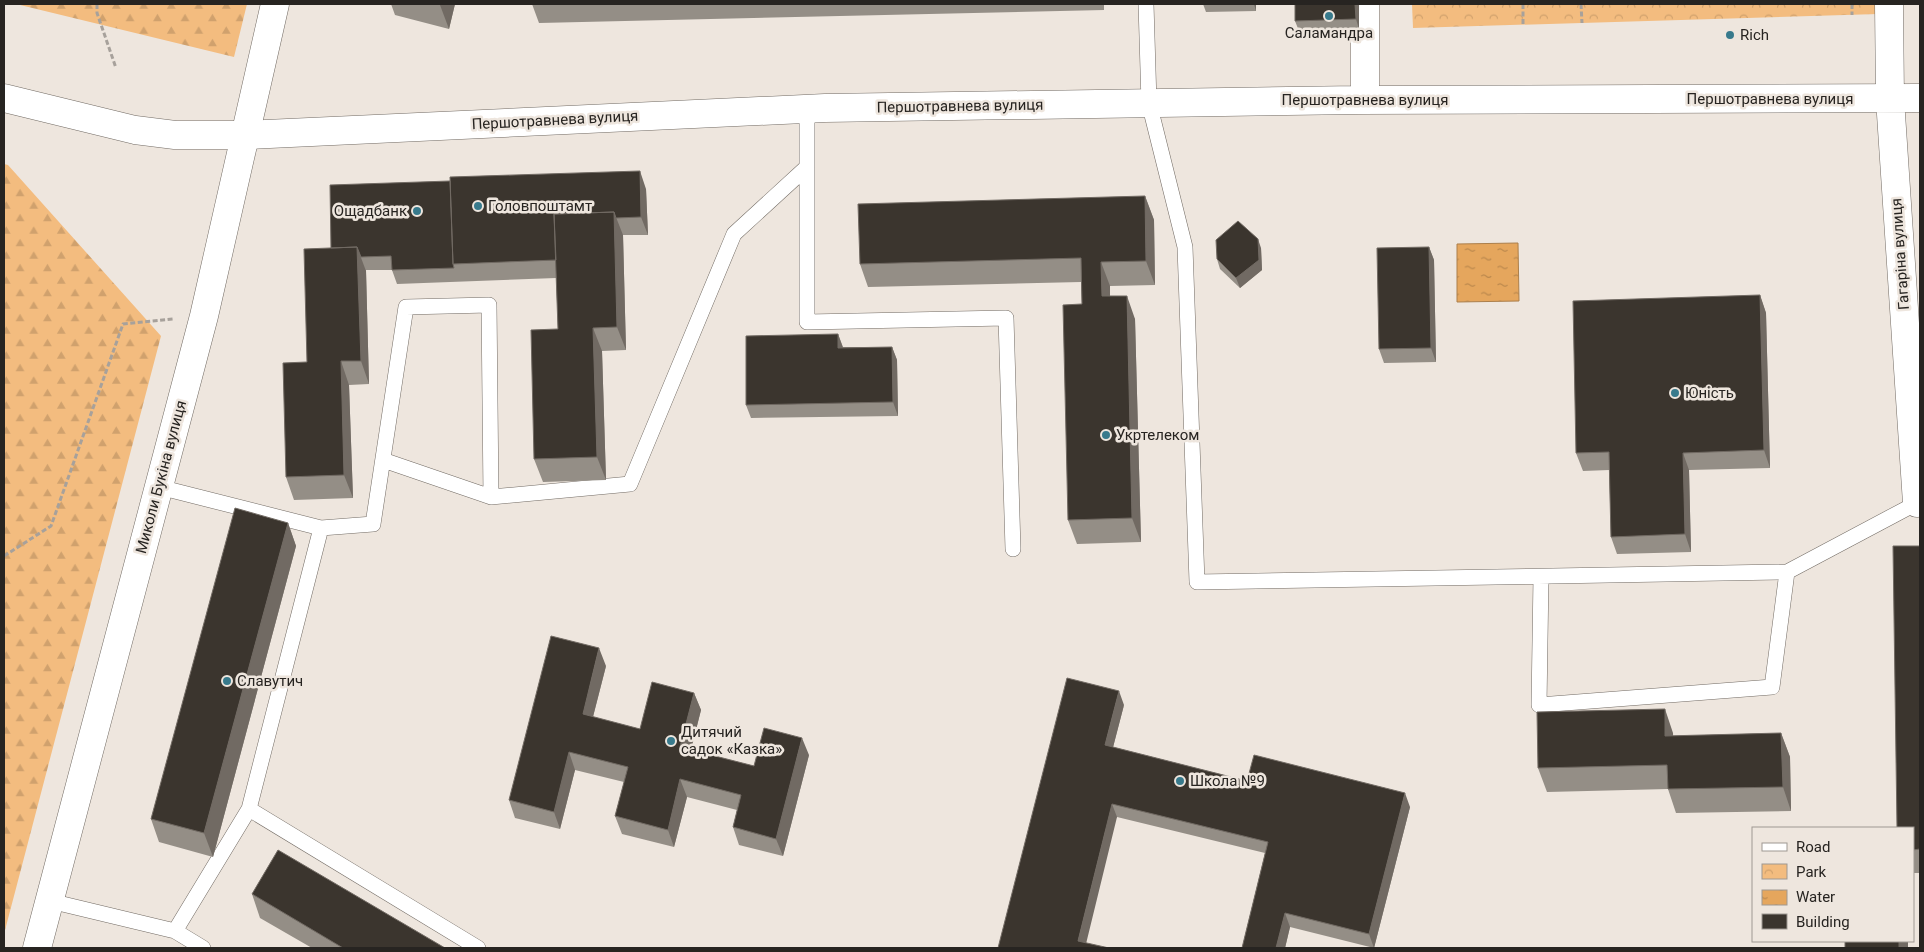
<svg xmlns="http://www.w3.org/2000/svg" width="1924" height="952" font-family="Roboto,sans-serif">
<style>
.forest{fill:url(#forest-firs)}
.park{fill:url(#park-crowns)}
.water{fill:url(#water-ripples);stroke:#ac7f4b}
.lines{fill:none;stroke-linecap:round;stroke-linejoin:round}
.service-casing{stroke:#726b64;stroke-width:16}
.minor-casing{stroke:#726b64;stroke-width:29}
.tertiary-casing{stroke:#726b64;stroke-width:29}
.path{stroke:#a7a19b;stroke-width:3;stroke-dasharray:5 2.5;stroke-linecap:butt}
.service{stroke:#fff;stroke-width:15}
.minor{stroke:#fff;stroke-width:28}
.tertiary{stroke:#fff;stroke-width:28}
.wall{fill:#948e86}
.shaded-wall{fill:#716a63}
.building{fill:#3b352e;stroke:#716a63}
.poi-dot{fill:#387a8c;stroke:#eee6de;stroke-width:2}
.labels{text-anchor:middle;dominant-baseline:central;stroke-width:5;stroke-linejoin:round;paint-order:stroke}
.poi-label{font-size:15px;fill:#272421;stroke:#eee6de;text-anchor:start}
.street-label{font-size:15px;fill:#272421;stroke:#eee6de}
</style>
<defs>
<pattern id="forest-firs" width="22" height="20" patternUnits="userSpaceOnUse" patternTransform="scale(1.25)"><rect width="22" height="20" fill="#f3bc7f"/><path d="M5 1l3.5 6h-7zM16 11l3.5 6h-7z" fill="#d0a16d"/></pattern>
<pattern id="park-crowns" width="20" height="18" patternUnits="userSpaceOnUse" patternTransform="scale(1.25)"><rect width="20" height="18" fill="#f3bc7f"/><path d="M2 6a3 3 0 1 1 6 0M12 15a3 3 0 1 1 6 0" fill="none" stroke="#d0a16d"/></pattern>
<pattern id="water-ripples" width="26" height="14" patternUnits="userSpaceOnUse" patternTransform="scale(1.25)"><rect width="26" height="14" fill="#e5a65d"/><path d="M2 4q2-2 4 0t4 0M15 11q2-2 4 0t4 0" fill="none" stroke="#ba874c"/></pattern>
</defs>
<rect width="100%" height="100%" fill="#eee6de"/>
<path class="forest" d="M16,4H247L234,57Z
M4,164L8,165L161,336L4,934Z"/>
<path class="park" d="M1412,4H1878V14L1413,28Z"/>
<path class="water" d="M1518,243L1519,301L1457,302V244Z"/>
<g class="lines">
<g class="service-casing">
<path id="service" d="M1146,4L1149,103L1185,247L1197,582L1787,572L1917,503H1920
M807,108V322L1006,318L1013,549
M383,460L491,497L630,484L734,234L807,167
M159,487L321,528L373,524L406,307L489,305L491,497
M1541,577L1539,705L1772,687L1787,572
M249,809L478,948
M50,901L175,931L203,948
M175,931L249,809L321,528"/>
</g>
<g class="minor-casing">
<path id="minor" d="M1365,4V100
M1889,4L1890,99L1917,503
M246,135L825,108L1358,100L1920,98"/>
</g>
<g class="tertiary-casing">
<path id="tertiary" d="M4,98L135,130L175,135H246
M37,948L204,316L275,4"/>
</g>
<path class="path" d="M97,4V13L116,68
M1523,4V25
M1581,4L1582,23
M1852,4V15
M4,556L51,526L123,324L173,319"/>
<use href="#service" class="service"/>
<use href="#minor" class="minor"/>
<use href="#tertiary" class="tertiary"/>
</g>
<path class="wall" d="M391,4H455L449,29L395,15Z
M532,4H1104V10L539,23Z
M1203,4H1256V11L1206,12Z
M1295,4H1359V29L1299,31L1295,21Z
M646,189L648,235H623L626,350L602,351L606,480L543,482L534,459L558,329L556,278L397,284L392,270H366L369,384L349,385L353,498L294,500L286,477L331,248Z
M1145,196L1154,220L1155,285L1110,286V296L1135,319L1141,542L1077,544L1068,520L1082,304L1081,282L868,287L860,264Z
M1429,247L1434,260L1436,362L1384,363L1379,349Z
M1261,248L1262,270L1240,288L1220,269L1217,259Z
M1760,295L1766,313L1770,468L1689,470L1691,552L1617,554L1611,537L1609,470L1583,471L1576,453Z
M838,334L843,347H892L897,360L898,416L751,418L746,405Z
M288,523L296,546L213,857L159,842L151,819Z
M1920,546V873H1913V828Z
M606,666L593,717L640,729L694,693L701,710L691,750L754,766L809,755L783,856L739,845L733,827L737,810L687,797L674,847L622,834L615,816L624,782L575,770L560,829L515,818L509,800Z
M1124,705L1113,747L1247,781L1410,807L1374,948L1290,927L1285,948H1242L1265,853L1117,817L998,948Z
M1673,733V736L1781,733L1790,757L1791,811L1676,813L1668,789L1547,792L1538,768Z
M252,894L445,948H312L260,918Z"/>
<path class="shaded-wall" d="M440,4H455L449,29L440,5Z
M1254,4H1256V11Z
M1355,4H1359V29L1356,19Z
M640,171L646,189L648,235L641,217Z
M1145,196L1154,220L1155,285L1146,261Z
M614,212L623,235L626,350L617,327Z
M1258,239L1261,248L1262,270L1240,288L1236,278Z
M357,247L366,271L369,384L361,361Z
M1429,247L1434,260L1436,362L1431,348Z
M1101,262L1110,286V320L1102,296Z
M1760,295L1766,313L1770,468L1764,450Z
M1127,296L1135,319L1141,542L1132,518Z
M593,328L602,351L606,480L597,457Z
M838,334L843,348H838Z
M892,347L897,360L898,416L893,402Z
M341,361L349,385L353,498L344,475Z
M1683,453L1689,470L1691,552L1685,534Z
M288,523L296,546L213,857L204,833Z
M599,648L606,666L589,732L583,714Z
M1119,691L1124,705L1110,759L1105,745Z
M694,693L701,710L687,765L680,747Z
M1665,709L1673,733L1674,759L1665,736Z
M1781,733L1790,757L1791,811L1783,787Z
M802,738L809,755L783,856L776,839Z
M569,752L575,770L560,829L554,812Z
M680,779L687,797L674,847L668,830Z
M1405,793L1410,807L1374,948L1369,934Z
M1112,804L1117,817L1085,948L1078,941Z
M1285,913L1290,927L1285,948H1276Z
M1899,941H1908V948H1899Z"/>
<path class="building" d="M1295,4H1355L1356,19L1295,21Z
M640,171L641,217L616,218L614,212L554,214L556,260L453,264L450,177Z
M450,181L453,264L454,268L392,270L391,256L361,257L357,247L331,248L330,185Z
M1145,196L1146,261L1101,262L1102,296H1127L1132,518L1068,520L1063,305L1082,304L1081,258L860,264L858,204Z
M614,212L617,327L593,328L597,457L534,459L531,330L558,329L554,214Z
M1238,221L1258,239L1259,260L1236,278L1217,259L1216,240Z
M357,247L361,361H341L344,475L286,477L283,363L307,362L304,249Z
M1429,247L1431,348L1379,349L1377,248Z
M1760,295L1764,450L1683,453L1685,534L1611,537L1609,452L1576,453L1573,301Z
M838,334V348L892,347L893,402L746,405V336Z
M235,508L288,523L204,833L151,819Z
M1893,546H1920V849L1913,850V828H1897Z
M551,636L599,648L583,714L640,729L652,682L694,693L680,747L754,766L764,728L802,738L776,839L733,827L741,795L680,779L668,830L615,816L628,767L569,752L554,812L509,800Z
M1067,678L1119,691L1105,745L1247,781L1254,755L1405,793L1369,934L1285,913L1276,948H1242L1268,842L1112,804L1078,941L1109,948H998Z
M1665,709V736L1781,733L1783,787L1668,789L1667,765L1538,768L1537,712Z
M278,850L445,948H343L252,894Z
M1845,941H1899V948H1845Z"/>
<g class="poi-dot">
<circle cx="1329" cy="16" r="5"/>
<circle cx="1730" cy="35" r="5"/>
<circle cx="478" cy="206" r="5"/>
<circle cx="417" cy="211" r="5"/>
<circle cx="1675" cy="393" r="5"/>
<circle cx="1106" cy="435" r="5"/>
<circle cx="227" cy="681" r="5"/>
<circle cx="671" cy="741" r="5"/>
<circle cx="1180" cy="781" r="5"/>
</g>
<g class="labels">
<g class="poi-label">
<text x="1329" y="33" text-anchor="middle">Саламандра</text>
<text x="1740" y="35">Rich</text>
<text x="488" y="206">Головпоштамт</text>
<text x="407" y="211" text-anchor="end">Ощадбанк</text>
<text x="1685" y="393">Юність</text>
<text x="1116" y="435">Укртелеком</text>
<text x="237" y="681">Славутич</text>
<text x="681" y="732">Дитячий<tspan x="681" dy="17">садок «Казка»</tspan></text>
<text x="1190" y="781">Школа №9</text>
</g>
<g class="street-label">
<text x="1770" y="99">Першотравнева вулиця</text>
<text x="1365" y="100">Першотравнева вулиця</text>
<text transform="translate(960 106) rotate(-1)">Першотравнева вулиця</text>
<text transform="translate(555 120) rotate(-3)">Першотравнева вулиця</text>
<text transform="translate(1900 254) rotate(-94)">Гагаріна вулиця</text>
<text transform="translate(161 477) rotate(-75)">Миколи Букіна вулиця</text>
</g>
</g>
<rect width="1924" height="952" fill="none" stroke="#272421" stroke-width="10"/>
<rect x="1752" y="827" width="162" height="115" fill="#eee6de" stroke="#9e9892"/>
<rect x="1762" y="843" width="25" height="8" fill="#ffffff" stroke="#9e9892"/>
<text x="1796" y="852" font-size="15" fill="#272421">Road</text>
<rect x="1762" y="864" width="25" height="15" fill="url(#park-crowns)" stroke="#9e9892"/>
<text x="1796" y="877" font-size="15" fill="#272421">Park</text>
<rect x="1762" y="890" width="25" height="15" fill="url(#water-ripples)" stroke="#9e9892"/>
<text x="1796" y="902" font-size="15" fill="#272421">Water</text>
<rect x="1762" y="914" width="25" height="15" fill="#3b352e" stroke="#9e9892"/>
<text x="1796" y="927" font-size="15" fill="#272421">Building</text>
</svg>
